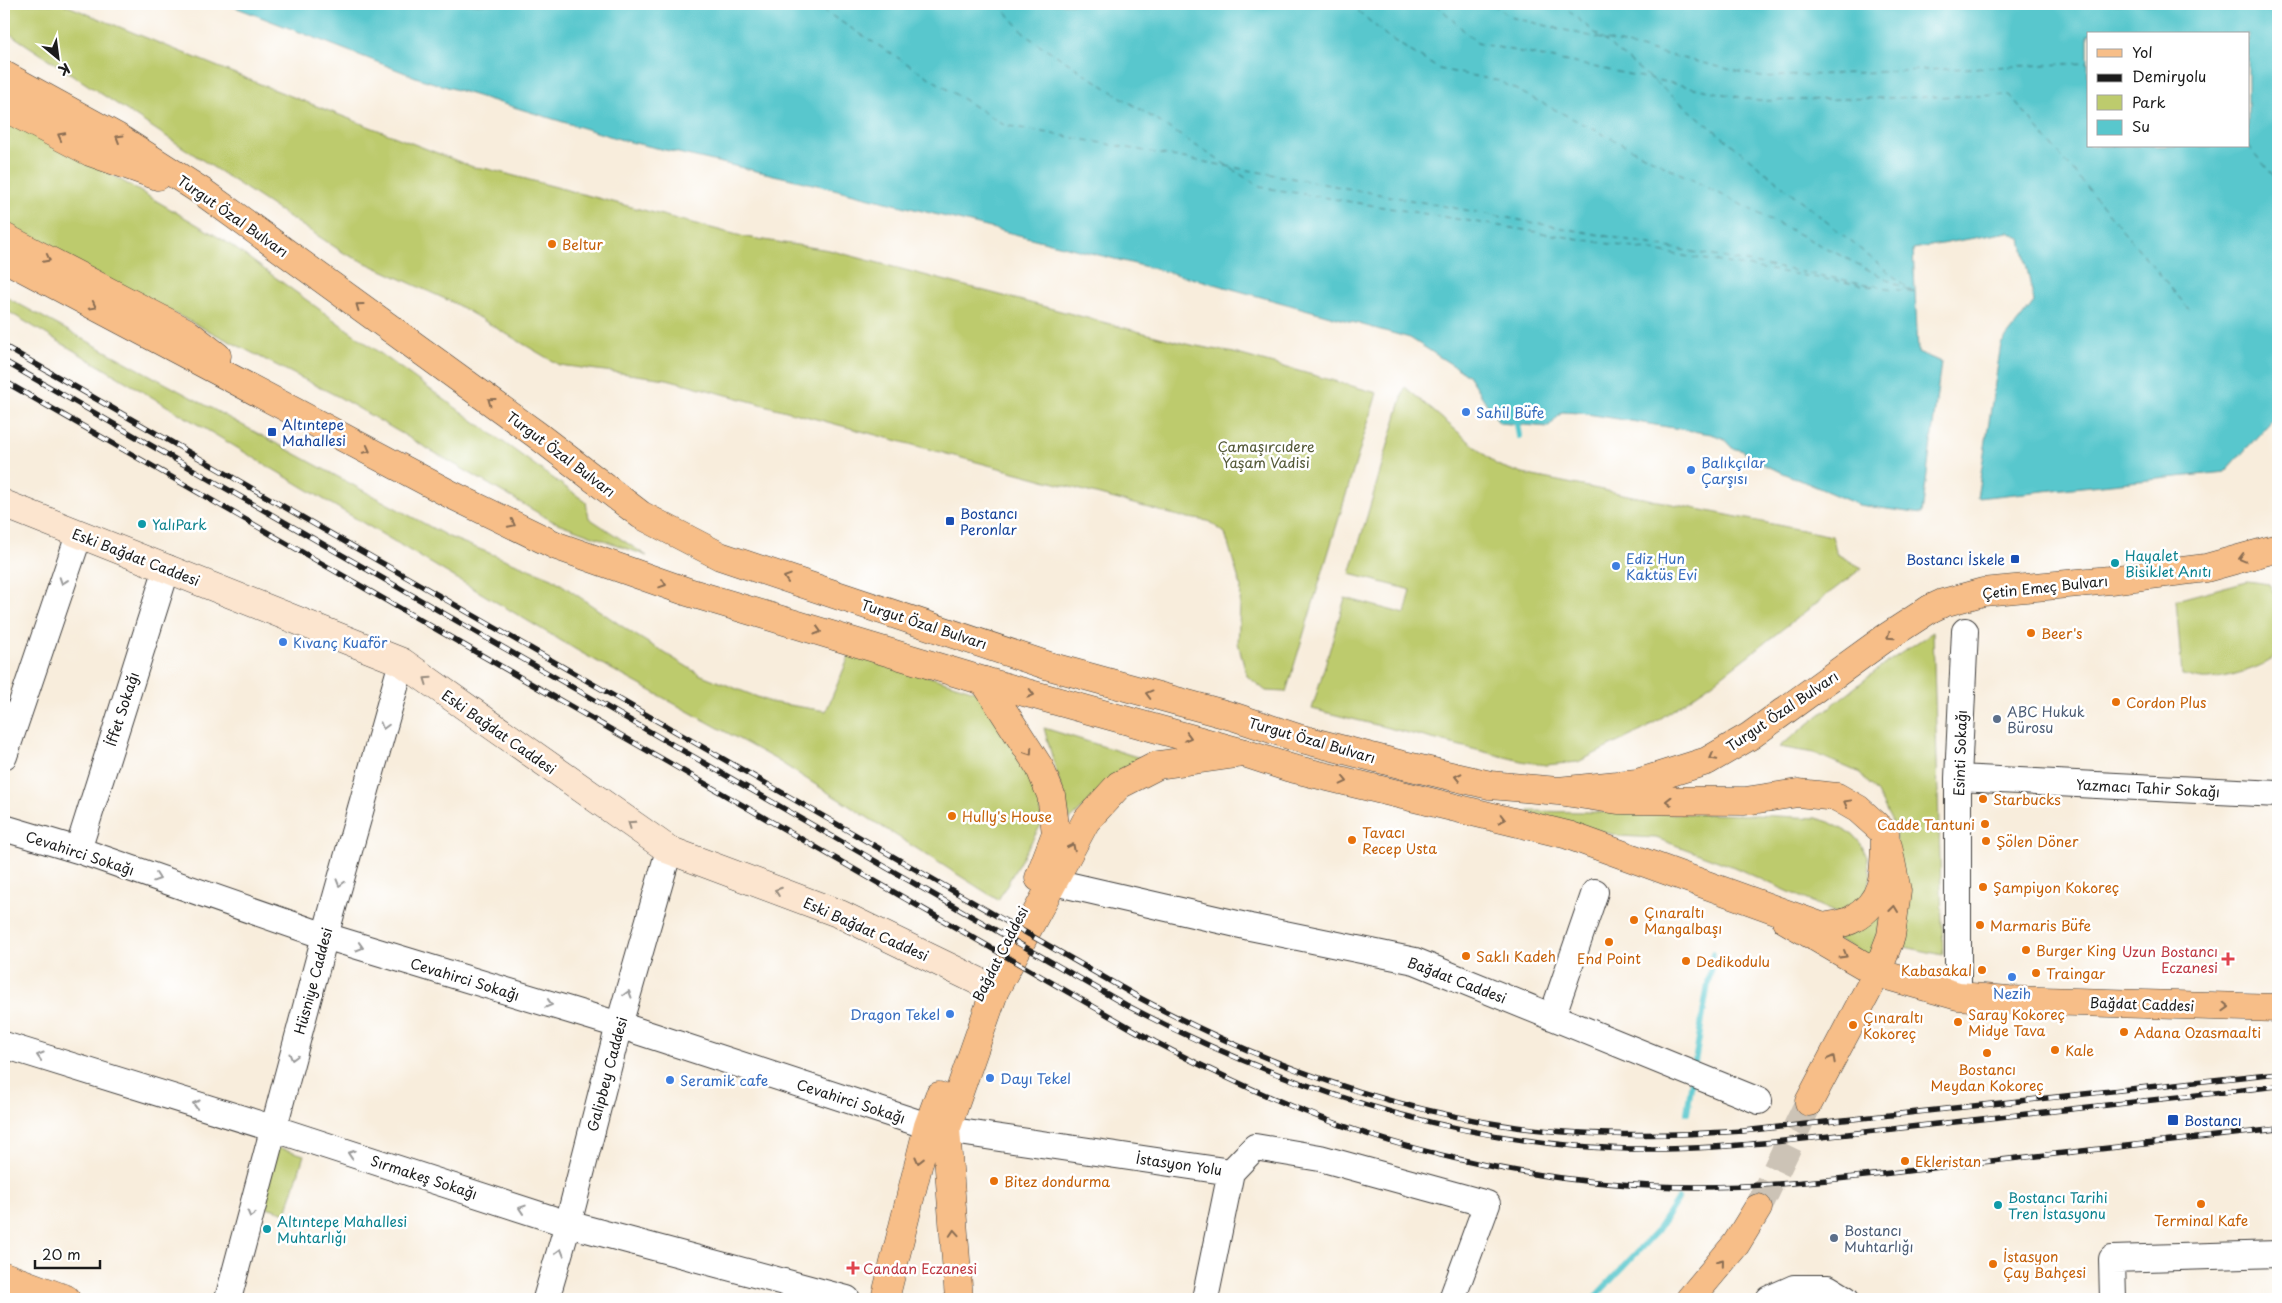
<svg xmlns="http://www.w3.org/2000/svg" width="2282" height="1303" font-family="'Playpen Sans',sans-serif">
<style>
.green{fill:#bdcb6d;stroke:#6c7444}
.water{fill:#59c7cd;stroke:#3a7274;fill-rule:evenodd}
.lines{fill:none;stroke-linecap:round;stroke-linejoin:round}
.stream{stroke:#59c7cd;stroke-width:6}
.ferry{stroke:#346063;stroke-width:1;stroke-dasharray:6 5;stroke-linecap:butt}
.primary-tunnel{stroke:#ccc3b6;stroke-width:28;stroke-dasharray:28 14;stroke-linecap:butt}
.street-casing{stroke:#3d3b39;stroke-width:28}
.secondary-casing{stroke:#3d3b39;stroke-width:29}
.primary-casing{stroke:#3d3b39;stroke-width:29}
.highway-casing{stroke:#3d3b39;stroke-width:29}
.street{stroke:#fff;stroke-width:26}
.secondary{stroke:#fce5cf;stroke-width:28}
.primary{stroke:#f7be88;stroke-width:28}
.highway{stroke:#f7be88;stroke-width:28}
.rail-casing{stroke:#1c1c1c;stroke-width:5.5}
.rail{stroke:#fff;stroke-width:4;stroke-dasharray:11;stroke-linecap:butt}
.oneway{stroke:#8a6d52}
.oneway2{stroke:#999}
.oneway3{stroke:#978b7e}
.food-dot{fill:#e8710a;stroke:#fff;stroke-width:2}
.shop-dot{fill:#3f7fe0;stroke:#fff;stroke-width:2}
.transit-dot{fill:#1a4fb4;stroke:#fff;stroke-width:2}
.culture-dot{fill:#0f9aa8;stroke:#fff;stroke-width:2}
.service-dot{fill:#5c6f8a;stroke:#fff;stroke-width:2}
.health-dot{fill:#e0444e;stroke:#fff;stroke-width:2}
.labels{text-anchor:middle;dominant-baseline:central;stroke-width:5;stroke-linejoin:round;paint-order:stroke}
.street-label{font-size:14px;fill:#1c1c1c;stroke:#fff}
.food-label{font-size:14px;fill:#c56008;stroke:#fff;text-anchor:start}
.shop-label{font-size:14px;fill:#366cbe;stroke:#fff;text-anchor:start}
.transit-label{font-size:14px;fill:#164399;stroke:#fff;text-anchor:start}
.park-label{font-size:14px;fill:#545938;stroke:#fff}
.culture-label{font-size:14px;fill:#0d838f;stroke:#fff;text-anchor:start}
.service-label{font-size:14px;fill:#4e5e75;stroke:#fff;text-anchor:start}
.health-label{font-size:14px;fill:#be3a42;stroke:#fff;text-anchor:end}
</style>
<rect width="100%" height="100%" fill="#fff"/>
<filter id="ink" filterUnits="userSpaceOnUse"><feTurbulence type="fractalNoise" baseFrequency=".02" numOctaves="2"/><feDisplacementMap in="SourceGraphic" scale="10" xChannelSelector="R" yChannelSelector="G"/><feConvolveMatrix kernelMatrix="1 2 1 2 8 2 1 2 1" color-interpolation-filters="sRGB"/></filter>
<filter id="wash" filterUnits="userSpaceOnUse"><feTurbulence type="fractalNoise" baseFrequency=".0096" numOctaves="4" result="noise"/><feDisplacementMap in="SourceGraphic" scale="20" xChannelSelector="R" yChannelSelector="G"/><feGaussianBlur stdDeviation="1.12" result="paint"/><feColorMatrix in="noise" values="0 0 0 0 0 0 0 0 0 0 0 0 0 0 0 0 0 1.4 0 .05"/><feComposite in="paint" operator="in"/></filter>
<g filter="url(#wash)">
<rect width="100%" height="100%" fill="#f8eddc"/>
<path class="green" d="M4,4H63L265,86L473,167L488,169L745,237L829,250L1186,344L1234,353L1377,393L1286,692L1266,691L1247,676L1238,643L1241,587L1225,533L1208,521L1182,517L667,379L559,365L454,303L344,253L4,30Z
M4,119L25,124L225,241L586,502L589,518L647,556L552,521L339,397L4,227Z
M4,296L449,537L552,578L632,633L699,674L770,702L826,711L851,652L978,692L1041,789V825L998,900L775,759L580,652L4,309Z
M1405,387L1497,465L1523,474L1832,536L1837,554L1862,568L1711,684L1645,729L1578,762L1546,765L1521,761L1312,709L1345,598L1405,614L1411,590L1350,574Z
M2247,581L2269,584L2278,600V654C2268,667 2225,678 2209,679C2200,680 2190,676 2182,675L2176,600Z
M1933,632L1943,955L1900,946L1895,828L1877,793L1860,773L1814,753L1779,747L1886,663Z
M1044,728L1147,760L1090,801L1070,820Z
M1529,811L1756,815L1816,818L1829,822L1853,835L1861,844L1867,857L1871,876L1866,898L1838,914L1734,867L1656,838L1620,836L1527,813Z
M1889,891L1871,957L1833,937Z
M277,1147L304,1155L286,1213L260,1205Z"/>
<path class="water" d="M227,4H2278V414L2225,472L1977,498L2001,344L2034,302L2021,239L2008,232L1913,249L1918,352L1941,362L1922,514L1859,505L1748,458L1744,451L1732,448L1723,438L1711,434L1581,413L1562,412L1549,427L1499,423L1468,375L1410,338L1203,281L826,187L626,141L421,79ZM2088,34H2248V146H2088Z"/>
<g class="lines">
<path class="stream" d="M1517,424L1519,436
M1694,1068L1713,954
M1687,1113L1692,1080
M1593,1299L1657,1231L1678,1199"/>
<path class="ferry" d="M813,4L1004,125L1915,293
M999,4L1028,37L1260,187L1874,287
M1350,4L1388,37L1439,69L1499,81L1912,292
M1436,4L1477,43L1758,101L2010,95L2192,313
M1493,4L1510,17L1761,77L2088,63
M1560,4L1650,78
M1654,81L1914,293
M2248,146L2278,181"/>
</g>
</g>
<g filter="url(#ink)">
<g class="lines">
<path class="primary-tunnel" d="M1758,1208L1809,1102"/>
<g class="street-casing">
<path id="street" d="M4,756L79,535
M1958,778L2278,794
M4,828L78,850L325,936L619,1025L928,1126
M78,850L167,568
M1054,882L1250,927L1415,961L1759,1101
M1958,996V778L1965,631
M1552,1017L1595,892
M4,1045L275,1129L568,1224L847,1299
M946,1130L1231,1172
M1231,1172L1255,1147L1320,1158L1487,1204L1452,1299
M228,1299L325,936L402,662
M546,1299L568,1224L619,1025L669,850
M1205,1299L1231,1172
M1769,1299L1794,1288H1828L1846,1299
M2113,1299L2112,1259L2278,1254"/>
</g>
<g class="secondary-casing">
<path id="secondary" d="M4,504L402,662L669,850L840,914L982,983"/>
</g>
<g class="primary-casing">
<path id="primary" d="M1930,609L1943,603L1983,592L2110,580L2206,568L2278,548
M984,681L1040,768L1051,795L1056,833L1039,878
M1786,920L1877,973L1958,996L2009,1000L2278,1008
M1809,1102L1877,973L1891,936L1897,891L1888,846
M4,1276L66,1299
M885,1299L928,1126L939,1096
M959,1299L946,1130L995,990L1086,821L1119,785L1158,765L1244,753
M1690,1299L1736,1244L1758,1208"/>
</g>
<g class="highway-casing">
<path id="highway" d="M4,75L117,137L204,193L537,435L641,515L720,556L1049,666L1235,717L1298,738L1403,765L1490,785L1558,791L1637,783L1707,761L1750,736L1884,639L1930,609
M4,107L90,152L158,176
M4,237L186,332L217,356
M4,258L450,494L557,546L688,592L984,681L1244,753L1290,768L1568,835L1823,927C1832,925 1845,924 1853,919C1888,900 1884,866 1885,833L1858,809L1837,797L1798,793L1745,801L1618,800L1558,791"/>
</g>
<use href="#street" class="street"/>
<use href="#secondary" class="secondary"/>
<use href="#primary" class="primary"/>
<use href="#highway" class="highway"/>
<g class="rail-casing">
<path id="rail" d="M4,346L1138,997C1257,1061 1381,1108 1516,1127C1591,1137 1667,1136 1743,1131L2278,1073
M4,361L1126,1005C1267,1079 1416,1132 1576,1146C1684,1156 1793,1140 1901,1128C2027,1114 2152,1100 2278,1086
M4,381L1155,1042C1248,1090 1342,1132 1445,1156C1526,1176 1612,1187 1697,1187C1789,1187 1882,1174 1973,1163C2075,1152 2177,1140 2278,1129"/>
</g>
<use href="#rail" class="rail"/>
</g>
<defs><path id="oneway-chevron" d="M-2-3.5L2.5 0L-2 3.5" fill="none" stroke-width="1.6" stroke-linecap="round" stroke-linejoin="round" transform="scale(1.25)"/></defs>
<g class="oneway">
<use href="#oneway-chevron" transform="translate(61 136) rotate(-152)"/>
<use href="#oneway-chevron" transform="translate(119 138) rotate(-149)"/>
<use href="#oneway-chevron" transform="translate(47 259) rotate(28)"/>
<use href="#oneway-chevron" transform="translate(93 306) rotate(28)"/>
<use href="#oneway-chevron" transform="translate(359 306) rotate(-144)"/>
<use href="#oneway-chevron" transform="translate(491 401) rotate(-144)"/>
<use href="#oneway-chevron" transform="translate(367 450) rotate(28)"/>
<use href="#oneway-chevron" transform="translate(512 524) rotate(26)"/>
<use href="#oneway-chevron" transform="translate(2242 558) rotate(165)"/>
<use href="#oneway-chevron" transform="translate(787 578) rotate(-162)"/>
<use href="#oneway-chevron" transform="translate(663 584) rotate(19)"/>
<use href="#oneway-chevron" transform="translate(818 631) rotate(17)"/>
<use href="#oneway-chevron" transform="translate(1890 636) rotate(146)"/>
<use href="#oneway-chevron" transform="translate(1031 694) rotate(15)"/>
<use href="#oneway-chevron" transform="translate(1149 694) rotate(-165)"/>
<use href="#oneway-chevron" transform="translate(1188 737) rotate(15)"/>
<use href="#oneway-chevron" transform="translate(1029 752) rotate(56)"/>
<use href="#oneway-chevron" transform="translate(1713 757) rotate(152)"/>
<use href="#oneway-chevron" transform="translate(1458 777) rotate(-167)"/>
<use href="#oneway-chevron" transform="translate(1344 781) rotate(13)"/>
<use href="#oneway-chevron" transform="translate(1669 801) rotate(-180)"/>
<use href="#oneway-chevron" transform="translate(1847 803) rotate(-151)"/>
<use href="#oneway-chevron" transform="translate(1502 819) rotate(14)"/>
<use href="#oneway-chevron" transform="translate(1072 847) rotate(-63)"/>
<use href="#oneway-chevron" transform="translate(1894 909) rotate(-83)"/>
<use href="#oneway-chevron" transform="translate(1844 955) rotate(30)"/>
<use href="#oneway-chevron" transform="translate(2226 1007) rotate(2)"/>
<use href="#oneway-chevron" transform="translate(1832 1059) rotate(-62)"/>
<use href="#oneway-chevron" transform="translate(919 1160) rotate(104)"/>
<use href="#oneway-chevron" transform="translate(954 1233) rotate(-94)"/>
<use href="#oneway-chevron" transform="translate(1721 1262) rotate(-51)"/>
</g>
<g class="oneway2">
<use href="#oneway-chevron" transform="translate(63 581) rotate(109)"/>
<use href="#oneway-chevron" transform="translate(384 726) rotate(106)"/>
<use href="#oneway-chevron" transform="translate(157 878) rotate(19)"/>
<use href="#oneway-chevron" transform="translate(340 883) rotate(106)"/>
<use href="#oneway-chevron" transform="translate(360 947) rotate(17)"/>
<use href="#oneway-chevron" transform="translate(628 994) rotate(-74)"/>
<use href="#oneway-chevron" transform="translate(549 1004) rotate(17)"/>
<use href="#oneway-chevron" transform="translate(40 1056) rotate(-163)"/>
<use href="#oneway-chevron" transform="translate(293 1057) rotate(105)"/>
<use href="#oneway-chevron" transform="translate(196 1104) rotate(-163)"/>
<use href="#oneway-chevron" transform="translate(351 1154) rotate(-162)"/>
<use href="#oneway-chevron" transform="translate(522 1209) rotate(-162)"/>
<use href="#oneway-chevron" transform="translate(251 1214) rotate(105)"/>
<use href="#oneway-chevron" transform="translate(560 1252) rotate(-74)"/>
</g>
<g class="oneway3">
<use href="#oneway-chevron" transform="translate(427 680) rotate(-145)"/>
<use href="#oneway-chevron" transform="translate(631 824) rotate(-145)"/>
<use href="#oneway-chevron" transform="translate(778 891) rotate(-160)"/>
</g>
</g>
<g class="food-dot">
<circle cx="552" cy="244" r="5"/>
<circle cx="2031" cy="633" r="5"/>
<circle cx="2116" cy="702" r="5"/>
<circle cx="1983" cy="799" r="5"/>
<circle cx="952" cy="816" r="5"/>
<circle cx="1985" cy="824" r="5"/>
<circle cx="1352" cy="840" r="5"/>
<circle cx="1986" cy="841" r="5"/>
<circle cx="1983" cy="887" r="5"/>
<circle cx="1634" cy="920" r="5"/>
<circle cx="1980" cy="925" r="5"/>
<circle cx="1609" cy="942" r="5"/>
<circle cx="2026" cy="950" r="5"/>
<circle cx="1466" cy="956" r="5"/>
<circle cx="1686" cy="961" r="5"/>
<circle cx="1982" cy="970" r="5"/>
<circle cx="2036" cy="973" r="5"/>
<circle cx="1958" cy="1022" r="5"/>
<circle cx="1853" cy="1025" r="5"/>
<circle cx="2124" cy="1032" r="5"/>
<circle cx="2055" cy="1050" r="5"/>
<circle cx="1987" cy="1053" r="5"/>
<circle cx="1905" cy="1161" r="5"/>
<circle cx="994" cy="1181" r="5"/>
<circle cx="2201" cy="1204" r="5"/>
<circle cx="1993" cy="1264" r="5"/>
</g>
<g class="shop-dot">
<circle cx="1466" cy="412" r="5"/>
<circle cx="1691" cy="470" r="5"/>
<circle cx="1616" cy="566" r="5"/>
<circle cx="283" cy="642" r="5"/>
<circle cx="2012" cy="977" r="5"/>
<circle cx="950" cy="1014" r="5"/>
<circle cx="990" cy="1078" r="5"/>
<circle cx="670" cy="1080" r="5"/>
</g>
<g class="transit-dot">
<rect x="267" y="427" width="10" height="10" rx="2.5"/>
<rect x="945" y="516" width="10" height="10" rx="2.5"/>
<rect x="2010" y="554" width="10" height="10" rx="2.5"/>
<rect x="2167" y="1114" width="12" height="12" rx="2.5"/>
</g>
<g class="culture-dot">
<circle cx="142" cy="524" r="5"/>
<circle cx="2115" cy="563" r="5"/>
<circle cx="1998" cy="1205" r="5"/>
<circle cx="267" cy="1229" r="5"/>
</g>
<g class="service-dot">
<circle cx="1997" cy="719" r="5"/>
<circle cx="1834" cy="1238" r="5"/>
</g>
<g class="health-dot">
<path d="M2225.5 951.5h5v5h5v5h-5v5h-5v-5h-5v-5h5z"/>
<path d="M850.5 1260.5h5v5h5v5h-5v5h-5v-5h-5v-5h5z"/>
</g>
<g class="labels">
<g class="street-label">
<text transform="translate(233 216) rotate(35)">Turgut Özal Bulvarı</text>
<text transform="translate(561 454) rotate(37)">Turgut Özal Bulvarı</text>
<text transform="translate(136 557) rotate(21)">Eski Bağdat Caddesi</text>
<text transform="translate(2045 587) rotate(-6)">Çetin Emeç Bulvarı</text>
<text transform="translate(924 624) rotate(18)">Turgut Özal Bulvarı</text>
<text transform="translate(122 709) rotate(-72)">İffet Sokağı</text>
<text transform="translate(1782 711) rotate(-34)">Turgut Özal Bulvarı</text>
<text transform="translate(499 732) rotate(35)">Eski Bağdat Caddesi</text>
<text transform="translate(1312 740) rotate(16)">Turgut Özal Bulvarı</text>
<text transform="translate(1960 753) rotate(-88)">Esinti Sokağı</text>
<text transform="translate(2148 788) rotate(3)">Yazmacı Tahir Sokağı</text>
<text transform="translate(80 853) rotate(18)">Cevahirci Sokağı</text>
<text transform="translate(866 929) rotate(24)">Eski Bağdat Caddesi</text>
<text transform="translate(1000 954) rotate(-63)">Bağdat Caddesi</text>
<text transform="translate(465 979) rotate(17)">Cevahirci Sokağı</text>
<text transform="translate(1457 980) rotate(21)">Bağdat Caddesi</text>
<text transform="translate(313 981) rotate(-75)">Hüsniye Caddesi</text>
<text transform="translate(2142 1004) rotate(2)">Bağdat Caddesi</text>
<text transform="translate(607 1074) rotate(-75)">Galipbey Caddesi</text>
<text transform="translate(851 1101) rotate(18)">Cevahirci Sokağı</text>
<text transform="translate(1179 1164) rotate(8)">İstasyon Yolu</text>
<text transform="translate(424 1177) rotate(18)">Sırmakeş Sokağı</text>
</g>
<g class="food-label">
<text x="562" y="244">Beltur</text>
<text x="2041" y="633">Beer's</text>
<text x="2126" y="702">Cordon Plus</text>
<text x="1993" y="799">Starbucks</text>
<text x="962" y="816">Hully's House</text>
<text x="1975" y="824" text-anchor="end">Cadde Tantuni</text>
<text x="1362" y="832">Tavacı<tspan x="1362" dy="16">Recep Usta</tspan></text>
<text x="1996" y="841">Şölen Döner</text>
<text x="1993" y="887">Şampiyon Kokoreç</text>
<text x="1644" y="912">Çınaraltı<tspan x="1644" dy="16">Mangalbaşı</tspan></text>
<text x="1990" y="925">Marmaris Büfe</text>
<text x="2036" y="950">Burger King</text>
<text x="1476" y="956">Saklı Kadeh</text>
<text x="1609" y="958" text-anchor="middle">End Point</text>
<text x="1696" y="961">Dedikodulu</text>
<text x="1972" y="970" text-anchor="end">Kabasakal</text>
<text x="2046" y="973">Traingar</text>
<text x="1968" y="1014">Saray Kokoreç<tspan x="1968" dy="16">Midye Tava</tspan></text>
<text x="1863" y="1017">Çınaraltı<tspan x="1863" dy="16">Kokoreç</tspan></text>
<text x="2134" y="1032">Adana Ozasmaalti</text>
<text x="2065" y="1050">Kale</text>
<text x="1987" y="1069" text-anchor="middle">Bostancı<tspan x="1987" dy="16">Meydan Kokoreç</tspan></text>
<text x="1915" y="1161">Ekleristan</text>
<text x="1004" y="1181">Bitez dondurma</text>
<text x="2201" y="1220" text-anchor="middle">Terminal Kafe</text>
<text x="2003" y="1256">İstasyon<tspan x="2003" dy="16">Çay Bahçesi</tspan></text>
</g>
<g class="shop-label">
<text x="1476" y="412">Sahil Büfe</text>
<text x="1701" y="462">Balıkçılar<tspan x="1701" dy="16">Çarşısı</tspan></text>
<text x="1626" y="558">Ediz Hun<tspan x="1626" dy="16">Kaktüs Evi</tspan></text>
<text x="293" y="642">Kıvanç Kuaför</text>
<text x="2012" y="993" text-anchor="middle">Nezih</text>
<text x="940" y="1014" text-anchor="end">Dragon Tekel</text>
<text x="1000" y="1078">Dayı Tekel</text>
<text x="680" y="1080">Seramik cafe</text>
</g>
<g class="transit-label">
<text x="282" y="424">Altıntepe<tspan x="282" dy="16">Mahallesi</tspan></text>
<text x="960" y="513">Bostancı<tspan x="960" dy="16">Peronlar</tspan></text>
<text x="2005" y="559" text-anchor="end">Bostancı İskele</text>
<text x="2184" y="1120">Bostancı</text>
</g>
<g class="park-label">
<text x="1266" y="446">Çamaşırcıdere<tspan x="1266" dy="16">Yaşam Vadisi</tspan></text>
</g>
<g class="culture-label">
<text x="152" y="524">YalıPark</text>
<text x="2125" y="555">Hayalet<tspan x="2125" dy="16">Bisiklet Anıtı</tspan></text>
<text x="2008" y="1197">Bostancı Tarihi<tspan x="2008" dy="16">Tren İstasyonu</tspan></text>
<text x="277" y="1221">Altıntepe Mahallesi<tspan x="277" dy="16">Muhtarlığı</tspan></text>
</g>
<g class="service-label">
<text x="2007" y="711">ABC Hukuk<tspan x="2007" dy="16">Bürosu</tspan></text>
<text x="1844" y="1230">Bostancı<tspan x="1844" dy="16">Muhtarlığı</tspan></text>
</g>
<g class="health-label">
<text x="2218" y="951">Uzun Bostancı<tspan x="2218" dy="16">Eczanesi</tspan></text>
<text x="863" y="1268" text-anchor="start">Candan Eczanesi</text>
</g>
</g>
<rect width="2282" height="1303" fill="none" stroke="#fff" stroke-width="20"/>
<rect x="2087" y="32" width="162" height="115" fill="#ffffff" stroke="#a4a4a4"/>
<rect x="2097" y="49" width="25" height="8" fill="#f7be88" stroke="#a4a4a4"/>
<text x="2132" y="58" font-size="15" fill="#1c1c1c">Yol</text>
<rect x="2097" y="74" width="25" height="8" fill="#1c1c1c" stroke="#a4a4a4"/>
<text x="2132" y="82" font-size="15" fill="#1c1c1c">Demiryolu</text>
<rect x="2097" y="95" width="25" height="15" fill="#bdcb6d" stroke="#a4a4a4"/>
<text x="2132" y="108" font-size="15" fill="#1c1c1c">Park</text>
<rect x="2097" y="120" width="25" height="15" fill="#59c7cd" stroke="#a4a4a4"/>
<text x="2132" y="132" font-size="15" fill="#1c1c1c">Su</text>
<g transform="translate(58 58) rotate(151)" stroke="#ffffff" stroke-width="4" paint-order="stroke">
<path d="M0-4L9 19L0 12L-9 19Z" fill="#1c1c1c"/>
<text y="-8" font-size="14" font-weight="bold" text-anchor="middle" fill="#1c1c1c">K</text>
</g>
<path d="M35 1260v8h65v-8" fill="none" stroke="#1c1c1c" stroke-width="2.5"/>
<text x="42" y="1260" font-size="15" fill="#1c1c1c" stroke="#ffffff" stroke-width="4" paint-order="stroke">20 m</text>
</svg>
